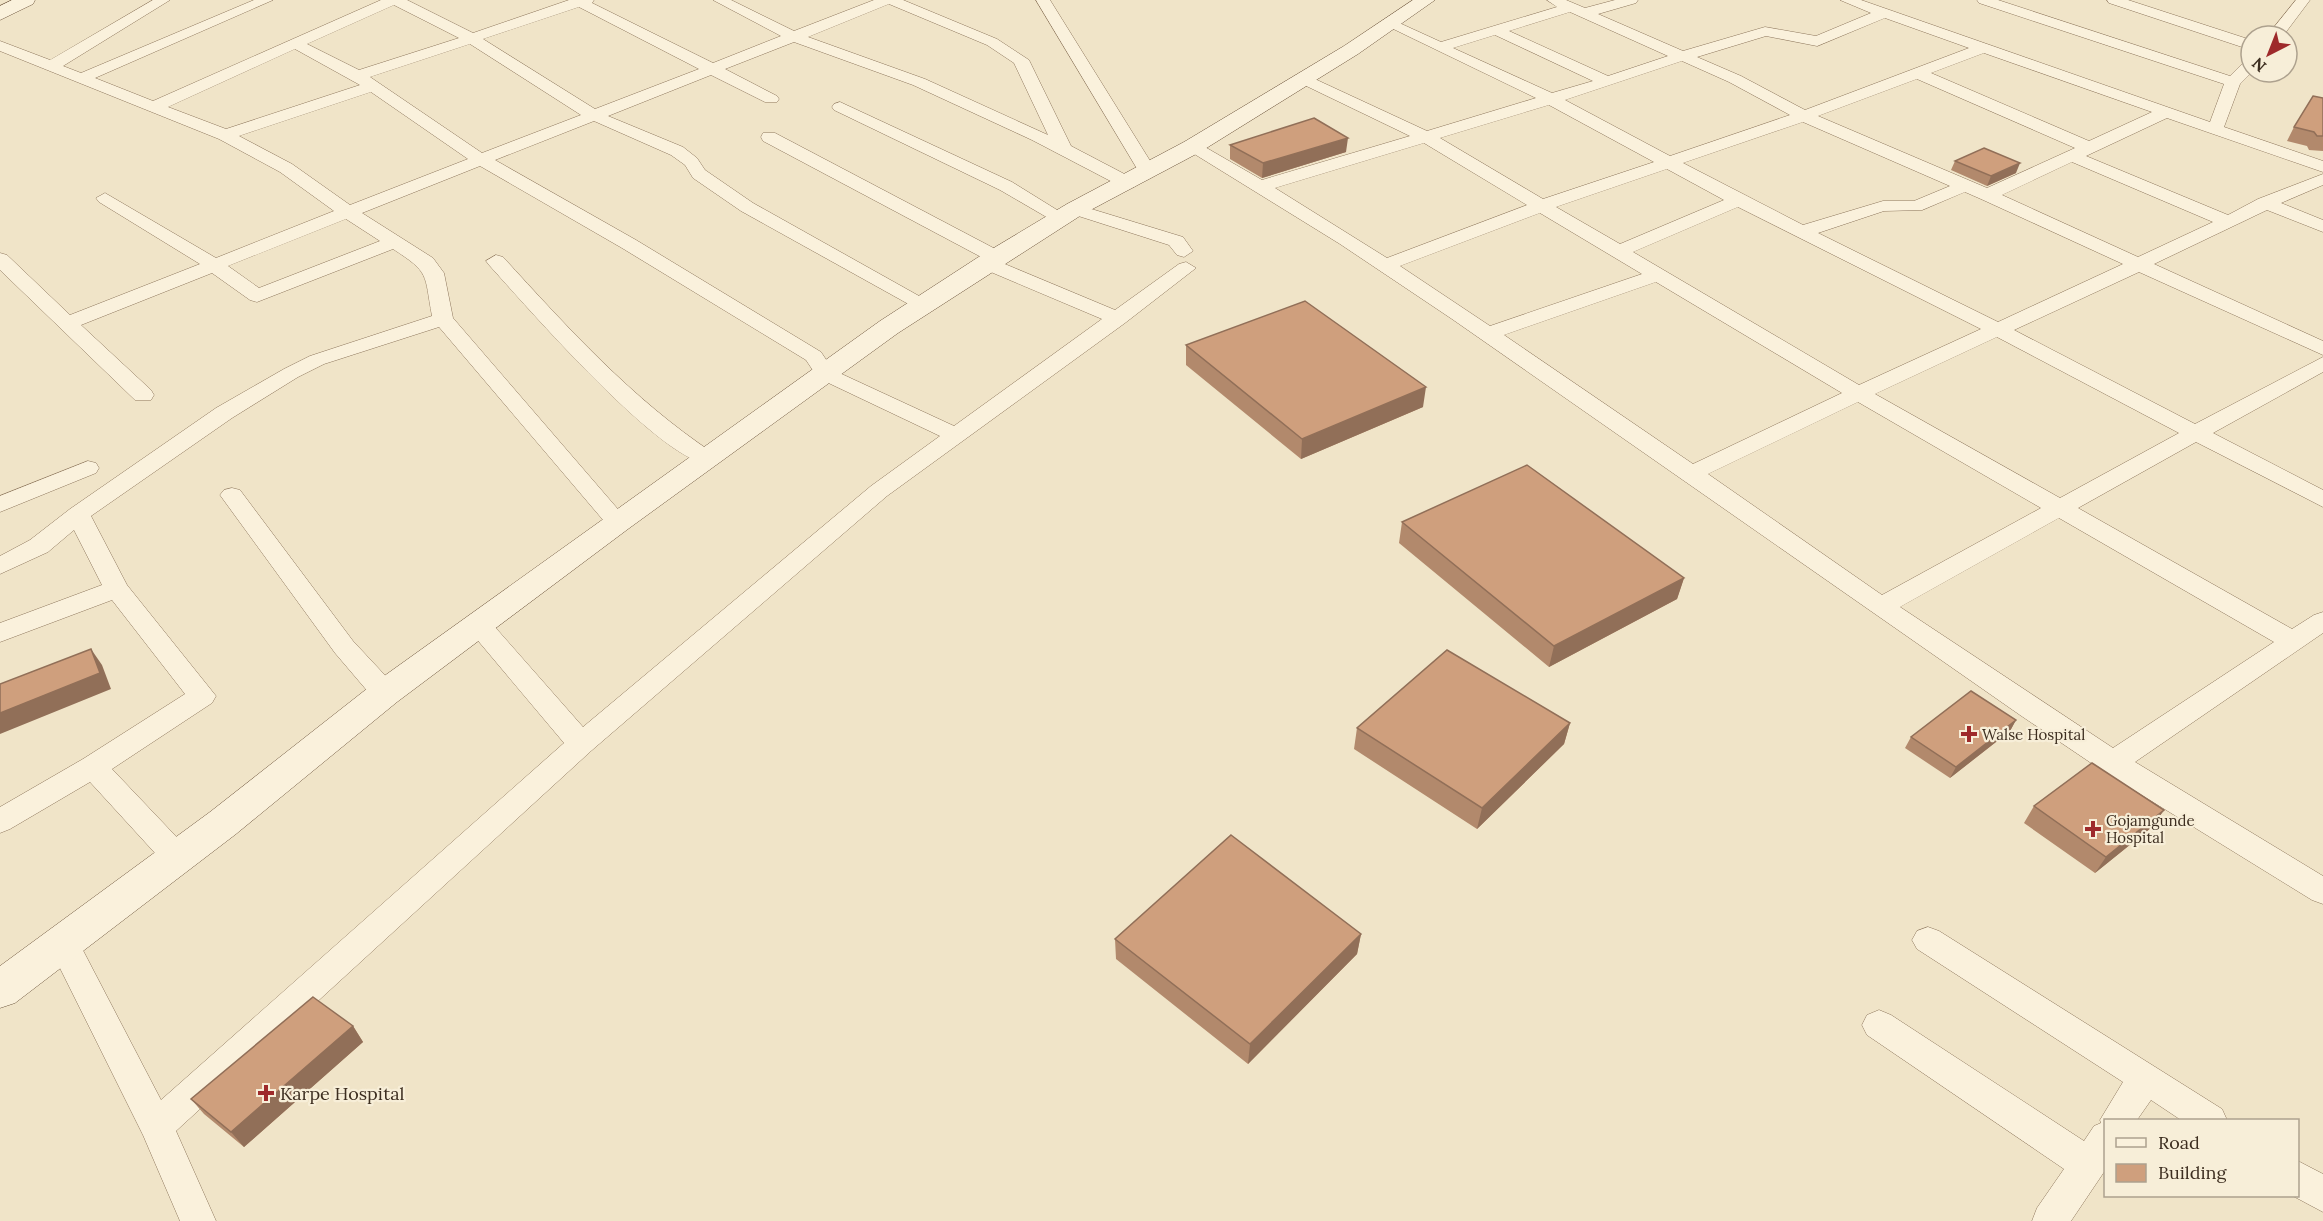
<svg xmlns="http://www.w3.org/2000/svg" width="2323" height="1221" font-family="Lora,serif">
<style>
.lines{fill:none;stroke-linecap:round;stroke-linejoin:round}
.street-casing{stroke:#8d765c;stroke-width:1}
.secondary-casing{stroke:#6f573f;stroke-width:1}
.street{fill:#faf1dc;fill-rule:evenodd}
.secondary{fill:#faf1dc;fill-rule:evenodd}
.wall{fill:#b2896c}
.shaded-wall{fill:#916f58}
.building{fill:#cf9f7d;stroke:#916f58;stroke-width:1.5}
.poi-dot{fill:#9e2a2b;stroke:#f7eed8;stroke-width:2}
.labels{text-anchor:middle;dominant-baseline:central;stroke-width:4.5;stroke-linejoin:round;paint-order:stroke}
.poi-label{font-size:15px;fill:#3d2e20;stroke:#f7eed8;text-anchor:start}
.near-poi-label{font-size:18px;fill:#3d2e20;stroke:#f7eed8;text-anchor:start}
</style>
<rect width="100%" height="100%" fill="#f0e4c8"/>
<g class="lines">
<g class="street-casing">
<path id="street" d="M153,0H170L63,66L81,73L254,0H273L95,78L153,101L381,0H407L473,33L569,0H594L592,3L713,63L781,36L713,0H731L794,31L874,0H903L997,39L1029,60L1071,146L1134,179L1137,183L1134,187H1122L1032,140L913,85L794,42L725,69L777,96L779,99L777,102H765L711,75L608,116L683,147L697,158L705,170L753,203L928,301L931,305L928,309L921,311L741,211L693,178L685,165L671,155L594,121L495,160L636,240L821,352L833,370L954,426L1102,319L979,267L976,263L983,258L763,141L761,137L763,133H775L1003,253L1006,257L1000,262L1115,310L1179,264L1186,262L1196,268L1125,323L887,496L591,751L176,1131L216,1221H180L143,1135L48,944L53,935L64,931L75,935L161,1100L564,743L469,630L465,624L469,618L478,615L487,618L583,727L871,486L940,436L818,378L806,360L622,248L480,166L362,213L433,258L444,273L453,318L629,522L625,527L617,530L609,527L439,327L324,364L298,377L232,418L91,516L127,585L216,696L212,703L112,769L187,848L191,856L187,864L176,868L165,864L90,782L10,829L0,833V807L83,759L185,694L112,600L0,642V623L102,585L74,530L48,552L0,574V556L30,540L70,509L216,408L284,369L310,356L432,316C424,273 430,273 393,249L257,302L250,300L212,273L81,325L151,390L154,395L151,400H135L0,270V253L7,255L70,315L200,264L99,202L96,198L105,193L216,258L334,211L280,172L219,139L0,51V41L50,60ZM889,4L987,45L1014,63L1048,135L925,79L808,37ZM394,5L459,38L359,70L307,44ZM579,7L699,69L595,109L483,39ZM470,44L581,115L482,153L370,77ZM295,49L360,85L226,129L168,107ZM371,92L468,159L350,205L292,164L239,136ZM346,219L380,241L259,288L228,266Z
M1036,0H1050L1157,172L1154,176H1142L1139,172Z
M1547,0H1566L1585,8L1615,0H1638L1636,3L1598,14L1683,51L1765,27L1816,36L1871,13L1840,0H1861L2210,122L2224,84L1979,3L1977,0H1998L2230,76L2245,61L2251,59L2252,72L2240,84L2224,127L2323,161V172L2167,118L2086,156L2228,215L2258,199L2323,174V185L2281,203L2323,220V232L2267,210L2154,264L2323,341V355L2139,272L2014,330L2195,424L2323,357V372L2213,433L2323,490V507L2196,442L2078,508L2292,629L2314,615L2323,612V633L2135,762L2323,876V904L2312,900L2103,771L2020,715L1452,319L1340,244L1183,147L1192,142L1198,143L1262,180L1410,136L1298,82L1296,79L1298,76L1304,74L1427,131L1536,98L1383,24L1385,21H1395L1441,42L1557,7ZM1570,12L1668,56L1608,76L1509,31ZM1885,18L1969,48L1805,110L1741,76L1697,57L1766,36L1817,46ZM1495,35L1593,81L1552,93L1453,48ZM1984,53L2152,112L2089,141L1931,73ZM1682,61L1729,82L1790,115L1670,156L1565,100ZM1917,79L2075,148L1987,188L1818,116ZM1549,105L1654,162L1543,199L1440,138ZM1803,122L1950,186L1914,201H1883L1803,225L1683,163ZM1424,143L1527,205L1387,258L1275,188ZM2072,162L2213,222L2138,257L2002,195ZM1667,169L1724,200L1620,244L1556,207ZM1965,192L1981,199L2123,264L1998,322L1818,233L1884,211L1922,210ZM1738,207L1981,329L1859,385L1633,252ZM1540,213L1642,274L1490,326L1400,266ZM1656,282L1842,393L1693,464L1504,335ZM1997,337L2179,433L2060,498L1875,394ZM1858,402L2041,508L1882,595L1708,474ZM2059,518L2274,642L2113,748L1900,607Z
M2107,0H2128L2251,40V50L2109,3Z
M2296,0H2310L2283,36H2267Z
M840,102L1012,182L1070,218L1067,222H1055L1000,190L834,110L832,107L834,104Z
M1075,204L1183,237L1193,251L1184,257L1177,255L1169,245L1069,213L1066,209Z
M496,255L503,257C568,328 632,399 713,453L716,458L713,463C671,474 521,300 489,265L486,261Z
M88,461L96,463L99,468L96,473L0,512V496Z
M232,488L240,490L353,641L395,686L399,693L395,700L385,703L375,700L335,653L220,495L224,490Z
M1928,927L1939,931L2222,1109L2227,1120H2181L2151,1100L2137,1120H2106V1169L2071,1221H2032L2037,1208L2064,1169L1867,1035L1862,1025L1867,1015L1879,1010L1891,1015L2084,1141L2094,1126L2101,1123L2100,1120L2123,1082L1917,949L1912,940L1917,931Z
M2298,1161L2323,1174V1212L2293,1196H2298Z"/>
</g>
<g class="secondary-casing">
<path id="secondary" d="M12,0H35L33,4L0,20V6Z
M1413,0H1435L1358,54L1200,152L1083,214L898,333L628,529L397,702L236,834L15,1003L0,1008V966L210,812L373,684L880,321L977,258L1067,204L1184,142L1344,46Z"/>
</g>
<use href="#street" class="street"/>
<use href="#secondary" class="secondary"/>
</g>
<path class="wall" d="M2323,98V151L2309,150L2307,146L2287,141L2294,127Z
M1230,145L1346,152L1262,178L1230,159Z
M1955,161L2016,173L1987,186L1951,170Z
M1186,345L1423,407L1301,459L1186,365Z
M1402,522L1684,578L1677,599L1549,667L1399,543Z
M2016,720L2010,731L1950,778L1905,748L1911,737Z
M1570,723L1564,744L1477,829L1354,749L1357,728Z
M2034,806L2164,810L2152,827L2095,873L2024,823Z
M1361,934L1357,954L1248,1064L1116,959L1115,939Z
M353,1026L363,1042L244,1147L204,1114L191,1099Z"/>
<path class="shaded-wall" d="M1348,138L1346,152L1262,178L1263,163Z
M2020,163L2016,173L1987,186L1991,176Z
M1426,387L1423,407L1301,459L1302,439Z
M1684,578L1677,599L1549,667L1554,646Z
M91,649L102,665L111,689L0,734V713Z
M2016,720L2010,731L1950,778L1956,767Z
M1570,723L1564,744L1477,829L1482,808Z
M2164,810L2152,827L2095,873L2106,857Z
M1361,934L1357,954L1248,1064L1250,1044Z
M353,1026L363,1042L244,1147L231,1132Z"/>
<path class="building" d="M2313,96L2323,98V136H2317L2314,132L2294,127Z
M1314,118L1348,138L1263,163L1230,145Z
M1984,148L2020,163L1991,176L1955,161Z
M1305,301L1426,387L1302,439L1186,345Z
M1527,465L1684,578L1554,646L1402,522Z
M91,649L100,673L0,713V684Z
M1447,650L1570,723L1482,808L1357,728Z
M1971,691L2016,720L1956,767L1911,737Z
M2092,763L2164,810L2106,857L2034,806Z
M1231,835L1361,934L1250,1044L1115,939Z
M313,997L353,1026L231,1132L191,1099Z"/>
<g class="poi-dot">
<path d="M1966 725h6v6h6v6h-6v6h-6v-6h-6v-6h6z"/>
<path d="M2090 820h6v6h6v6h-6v6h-6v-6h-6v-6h6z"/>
<path d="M263 1084h6v6h6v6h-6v6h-6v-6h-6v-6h6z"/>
</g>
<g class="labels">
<g class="poi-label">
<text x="1982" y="734">Walse Hospital</text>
<text x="2106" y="820">Gojamgunde<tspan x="2106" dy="17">Hospital</tspan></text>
</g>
<g class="near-poi-label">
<text x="280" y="1093">Karpe Hospital</text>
</g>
</g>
<rect x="2104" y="1119" width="195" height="78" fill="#f7eed8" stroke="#ada18e" stroke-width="1.5"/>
<rect x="2116" y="1138" width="30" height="9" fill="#faf1dc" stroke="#ada18e" stroke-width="1.5"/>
<text x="2158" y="1149" font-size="18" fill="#3d2e20">Road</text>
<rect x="2116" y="1164" width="30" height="18" fill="#cf9f7d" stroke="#ada18e" stroke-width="1.5"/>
<text x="2158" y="1179" font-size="18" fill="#3d2e20">Building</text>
<g transform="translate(2269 54) rotate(222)"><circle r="28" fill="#f7eed8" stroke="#ada18e" stroke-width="1.5"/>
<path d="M0-4.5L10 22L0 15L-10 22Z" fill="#9e2a2b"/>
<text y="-9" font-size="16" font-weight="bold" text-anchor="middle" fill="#3d2e20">N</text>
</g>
</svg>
